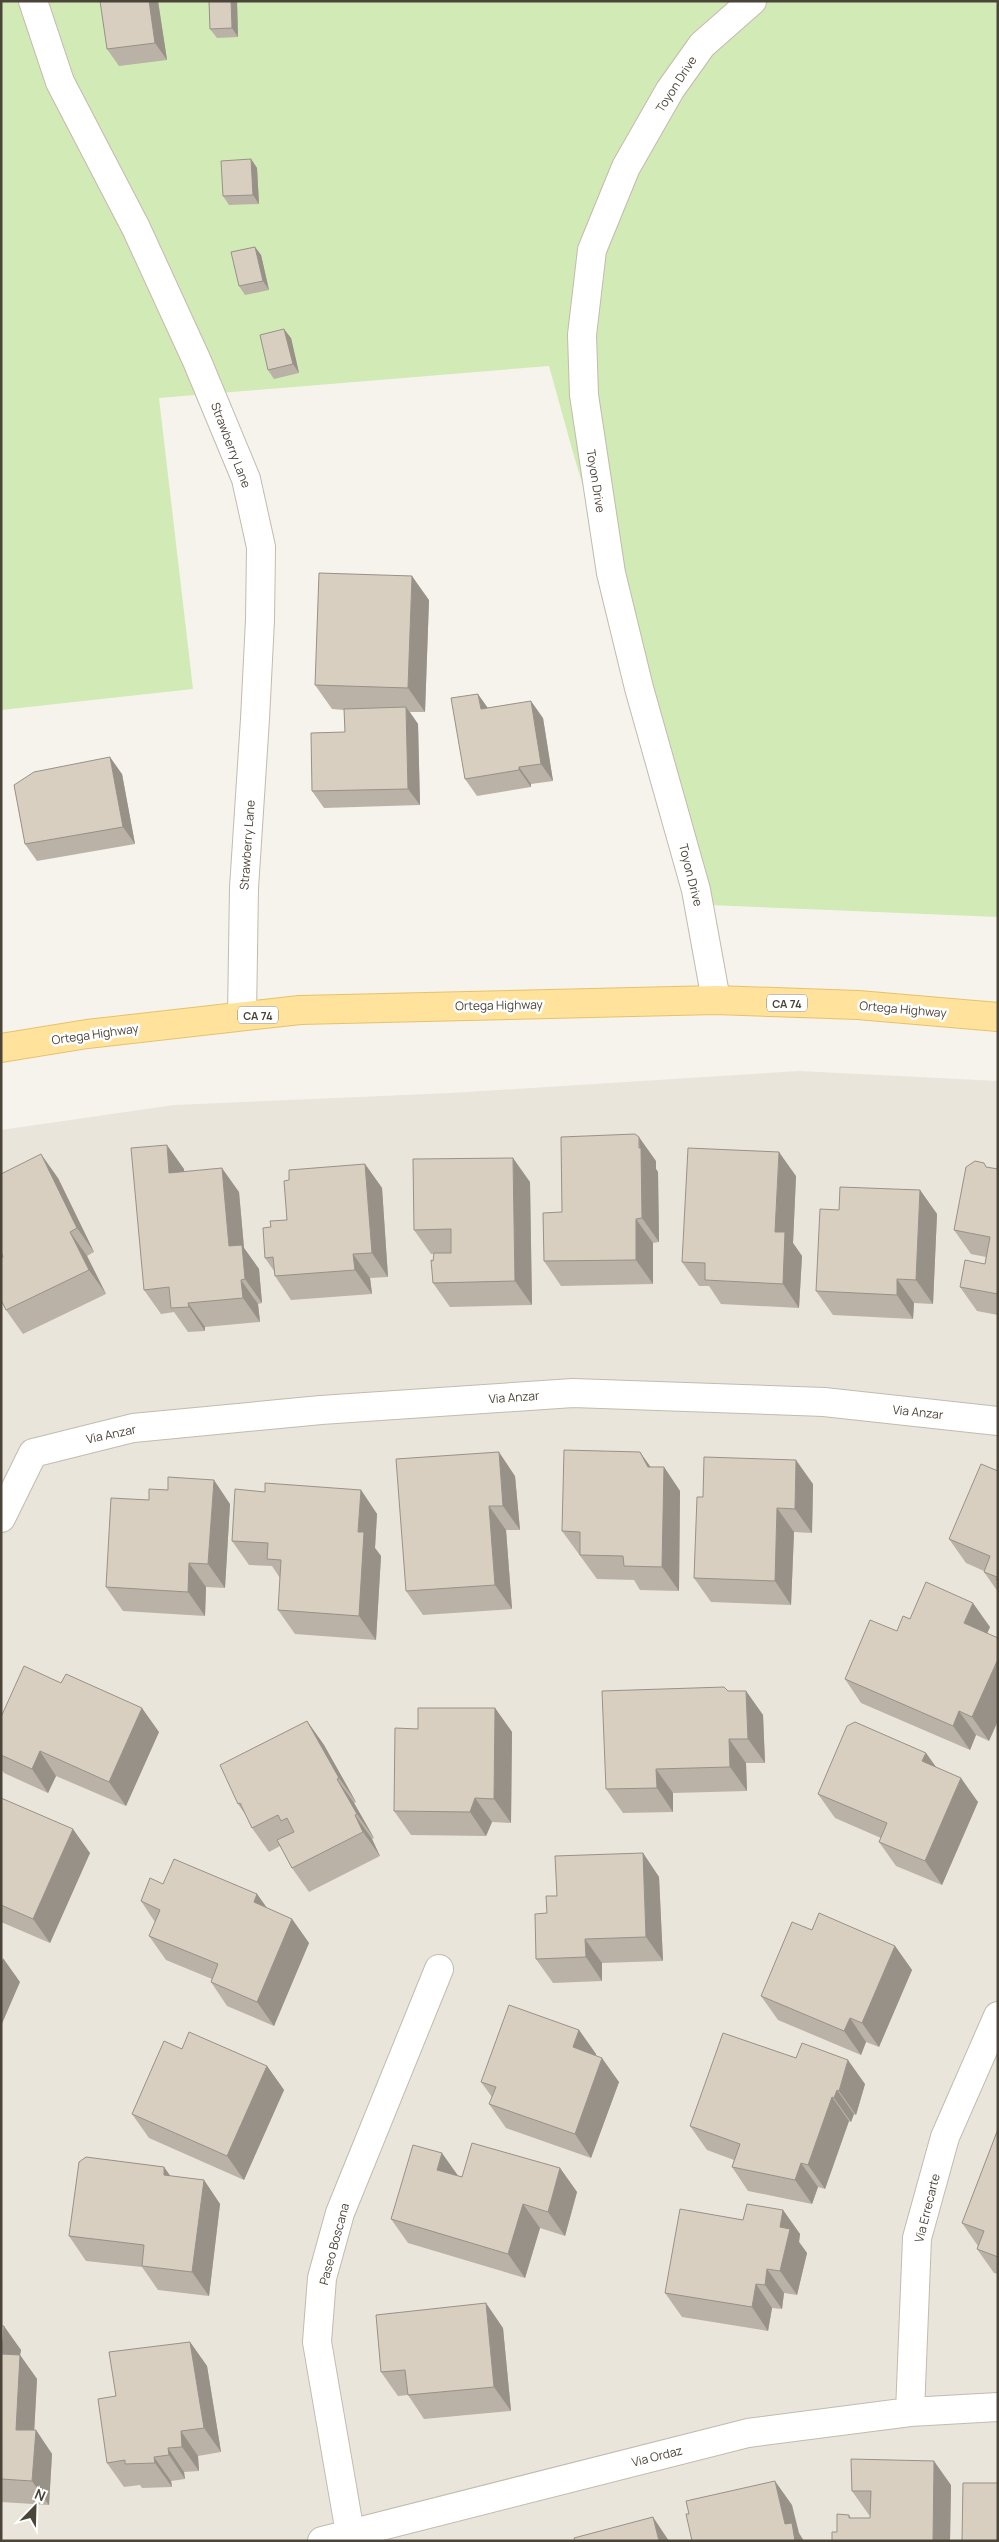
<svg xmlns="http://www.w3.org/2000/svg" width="999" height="2542" font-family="Manrope,sans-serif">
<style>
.residential{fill:#eae5da}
.green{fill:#d2eab5}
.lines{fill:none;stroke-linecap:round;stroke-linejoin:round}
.minor-casing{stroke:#c2bbae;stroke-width:30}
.primary-casing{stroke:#e6c16a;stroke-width:30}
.minor{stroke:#fff;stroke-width:28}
.primary{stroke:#ffe39c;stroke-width:28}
.wall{fill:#bab2a6}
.shaded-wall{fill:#979187}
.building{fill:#d8cfc1;stroke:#979187}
.labels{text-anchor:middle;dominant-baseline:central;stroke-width:5;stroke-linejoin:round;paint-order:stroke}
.shield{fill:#fff;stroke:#817c74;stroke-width:1}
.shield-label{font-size:11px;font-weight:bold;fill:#4b4439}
.street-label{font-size:12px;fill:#4b4439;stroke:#fff}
</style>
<rect width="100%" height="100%" fill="#f6f3ec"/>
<path class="residential" d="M799,1071L998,1081V2541H1V1130L174,1105L451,1093Z"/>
<path class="green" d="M1,1H998V917L708,905L574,456L549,366L159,398L193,689L1,710Z"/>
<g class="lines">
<g class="minor-casing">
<path id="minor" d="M33,1L60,82L136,228L197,361L246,479L261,547L260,620L255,719L244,888L242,1016
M716,1000L696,890L639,688L611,573L584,395L582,335L592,250L626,167L670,90L702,45L752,1
M1,1518L33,1453L133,1428L321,1410L573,1393L824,1402L998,1421
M910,2412L917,2238L945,2137L998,2016
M350,2533L317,2342L322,2278L340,2213L439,1969
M322,2541L748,2433L910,2412L998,2407"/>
</g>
<g class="primary-casing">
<path id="primary" d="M1,1048L87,1034L300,1010L716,1000L858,1005L998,1017"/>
</g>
<use href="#minor" class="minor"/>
<use href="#primary" class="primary"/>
</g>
<path class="wall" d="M158,1L167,60L119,66L107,49Z
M209,1H237L238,37L217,38L210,29Z
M251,159L257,168L259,204L229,205L223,196Z
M255,247L261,255L269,290L245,295L239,286Z
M291,338L299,373L274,379L268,370Z
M429,600L425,712H410L418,724L420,805L324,808L312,791L345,732L344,710L332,709L315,685Z
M543,718L553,781L531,784V787L477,796L465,779Z
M122,774L135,844L37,861L25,844Z
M656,1161V1169L658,1172L659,1242L653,1243V1284L561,1286L544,1261L562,1212Z
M365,1164L382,1188L388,1277L370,1278L372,1294L291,1300L275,1276L274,1271L265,1258L271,1227L287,1220L289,1180Z
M987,1167L998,1169V1315L977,1311L960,1287L985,1264L986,1257L971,1254L954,1230Z
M184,1169V1171L239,1192L244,1248L259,1269L262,1303L258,1304L260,1322L205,1327V1331L188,1332L174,1312L161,1314L144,1290Z
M796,1176L793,1243L802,1256L799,1308L721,1304L709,1286H699L682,1262Z
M58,1178L94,1252L87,1256L106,1294L23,1334L6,1310L3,1257Z
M530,1182L532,1305L450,1307L433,1283L434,1254H431L414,1230Z
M920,1190L937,1214L933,1304L914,1303L913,1319L833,1315L816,1291L839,1210Z
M640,1452L650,1467H664L680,1491L679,1591L640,1590L634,1580L597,1579L562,1531Z
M998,1471V1592L984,1572V1571L966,1563L949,1539Z
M515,1476L520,1530H506L512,1609L423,1615L406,1591Z
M813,1484L812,1533L794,1532L791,1605L711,1602L694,1578L703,1497Z
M361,1490L377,1514L375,1548L381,1556L376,1640L295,1634L278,1610L280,1578L272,1566L249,1565L232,1541L265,1492Z
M230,1504L225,1588L206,1587L205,1616L123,1611L106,1587Z
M910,1619L990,1627L987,1633L989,1741L976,1735L970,1750L861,1703L845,1679Z
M728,1691H746L763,1715L765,1763H746L747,1791L673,1793V1812L623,1813L606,1789Z
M495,1708L512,1732L511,1823L492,1822L486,1836L411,1835L394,1811L418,1729Z
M1,1717L159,1732L126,1806L56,1776L48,1793L4,1773L1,1769Z
M307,1721L324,1745L356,1802L354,1803L374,1838L372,1839L380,1856L309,1892L292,1868L280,1846L269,1852L252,1828L247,1817L238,1804Z
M926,1753L936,1767L978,1802L942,1885L896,1866L879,1842L881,1838L835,1818L818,1794Z
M1,1798L90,1853L50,1943L1,1922Z
M643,1853L659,1877L663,1961L602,1963V1981L553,1983L536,1959L547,1913L557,1896Z
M163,1884L257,1894L267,1908L292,1919L309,1943L274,2026L227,2006L211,1982L212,1979L166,1960L149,1936L155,1922L141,1901Z
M812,1930L895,1946L912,1970L879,2047L866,2042L861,2055L778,2020L761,1996Z
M579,2030L596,2054V2055L619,2082L591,2158L506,2128L489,2104L492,2097L481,2082Z
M182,2049L267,2066L284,2090L244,2180L149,2138L132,2114Z
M865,2084L856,2115L854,2114L851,2122L849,2121L825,2189L818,2187L812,2204L748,2191L732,2167L734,2160L707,2150L690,2126Z
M998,2129V2274L994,2273L977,2249L978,2246L962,2223Z
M164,2167L170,2176L204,2180L220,2204L209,2296L158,2290L142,2267L86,2261L69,2236Z
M560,2168L577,2192L565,2236L540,2228L525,2278L408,2243L391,2219L457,2175L462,2177Z
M783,2210L800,2234L799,2242L807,2253L797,2295L784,2293L782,2309L772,2308L768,2331L682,2317L665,2293L743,2220Z
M1,2326L21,2350L20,2355L37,2379L34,2430H36L52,2454L49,2505L1,2502Z
M503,2328L511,2411L424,2419L408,2395L398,2396L381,2372Z
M190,2342L207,2366L221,2452L198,2456L199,2471L184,2472L185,2479L171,2481L172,2487L142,2488L140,2485L124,2487L107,2463L116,2396Z
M951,2485L950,2541H832L837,2532L849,2515L851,2518H870V2515H869L852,2491Z"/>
<path class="shaded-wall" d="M149,1H158L167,60L155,43Z
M231,1H237L238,37L232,28Z
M251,159L257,168L259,204L253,195Z
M255,247L261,255L269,290L263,281Z
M284,329L291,338L299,373L293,364Z
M412,576L429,600L425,712L408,688Z
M478,694L490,711L481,709Z
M531,701L543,718L553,781L541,764Z
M406,707L418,724L420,805L408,789Z
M110,757L122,774L135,844L123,827Z
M519,767L531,784V787L519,770Z
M639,1137L656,1161V1169L658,1172L659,1242L642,1218Z
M167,1145L184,1169L186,1197L169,1173Z
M779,1152L796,1176L793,1243L802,1256L799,1308L783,1284L775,1232Z
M41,1154L58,1178L94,1252L77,1228Z
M513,1158L530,1182L532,1305L515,1281Z
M365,1164L382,1188L388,1277L372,1253Z
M222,1168L239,1192L244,1248L259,1269L262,1303L245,1279L229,1246Z
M920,1190L937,1214L933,1304L916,1280Z
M636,1219L653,1243V1284L636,1260Z
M70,1232L87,1256L106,1294L89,1270Z
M353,1254L370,1278L372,1294L355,1270Z
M897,1279L914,1303L913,1319L897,1295Z
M241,1280L258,1304L260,1322L243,1298Z
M188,1303L205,1327V1331L189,1307Z
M499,1452L515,1476L520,1530L503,1506Z
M640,1452L657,1476L664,1467L680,1491L679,1591L662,1567L648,1467Z
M796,1460L813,1484L812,1533L795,1509Z
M214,1480L230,1504L225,1588L208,1564Z
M361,1490L377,1514L375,1548L381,1556L376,1640L359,1616L358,1532Z
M489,1506L506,1530L512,1609L495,1585Z
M777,1508L794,1532L791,1605L775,1581Z
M189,1563L206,1587L205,1616L188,1592Z
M973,1603L990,1627L981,1647L964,1623Z
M998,1659V1721L989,1741L972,1717Z
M746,1691L763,1715L765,1763L748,1739Z
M142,1708L159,1732L126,1806L109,1782Z
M495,1708L512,1732L511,1823L494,1799Z
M959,1711L976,1735L970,1750L953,1726Z
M307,1721L324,1745L356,1802L339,1778Z
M729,1739L746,1763L747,1791L730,1767Z
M40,1751L56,1776L48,1793L32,1769Z
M926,1753L943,1777L922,1761Z
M656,1769L673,1793V1812L657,1788Z
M961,1778L978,1802L942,1885L925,1861Z
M337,1779L354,1803L374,1838L357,1814Z
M475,1798L492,1822L486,1836L470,1812Z
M355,1815L372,1839L380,1856L363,1832Z
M73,1829L90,1853L50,1943L33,1919Z
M643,1853L659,1877L663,1961L646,1937Z
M257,1894L274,1918L254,1902Z
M292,1919L309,1943L274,2026L257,2002Z
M585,1939L602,1963V1981L586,1957Z
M895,1946L912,1970L879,2047L862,2023Z
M3,1958L20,1982L1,2026V1963Z
M850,2018L866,2042L861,2055L844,2031Z
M579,2030L596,2054L590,2071L573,2047Z
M602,2058L619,2082L591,2158L575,2134Z
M848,2060L865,2084L856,2115L839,2091Z
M267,2066L284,2090L244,2180L227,2156Z
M837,2090L854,2114L851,2122L834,2098Z
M832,2097L849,2121L825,2189L808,2165Z
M442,2153L459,2177L437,2170Z
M801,2163L818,2187L812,2204L795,2180Z
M164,2167L181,2191L164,2175Z
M560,2168L577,2192L565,2236L548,2212Z
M204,2180L220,2204L209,2296L192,2272Z
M523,2204L540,2228L525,2278L508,2254Z
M783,2210L800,2234L799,2242L807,2253L797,2295L780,2271V2227Z
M767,2269L784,2293L782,2309L765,2285Z
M756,2284L772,2308L768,2331L752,2307Z
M486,2303L503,2328L511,2411L494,2387Z
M4,2326L21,2350L20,2355L37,2379L33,2454L16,2430L2,2354Z
M190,2342L207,2366L221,2452L204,2428Z
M36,2430L52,2454L49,2505L32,2481Z
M181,2431L198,2456L199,2471L182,2447Z
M168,2448L184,2472L185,2479L169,2455Z
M154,2457L171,2481L172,2487L155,2463Z
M934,2461L951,2485L950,2541H933Z
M775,2481L792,2505L799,2533L804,2541H795L785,2524Z
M653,2517L669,2541H659Z"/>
<path class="building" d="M100,1H149L155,43L107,49Z
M209,1H231L232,28L210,29Z
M251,159L253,195L223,196L221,161Z
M255,247L263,281L239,286L231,252Z
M284,329L293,364L268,370L260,335Z
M319,573L412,576L408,688L315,685Z
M478,694L481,709L531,701L541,764L519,767V770L465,779L451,698Z
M406,707L408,789L312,791L311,733L345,732L344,709Z
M110,757L123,827L25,844L14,785L34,772Z
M635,1134L639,1137V1148H641L642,1218L636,1219V1260L544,1261L543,1213L562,1212L561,1137Z
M167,1145L169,1173L222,1168L229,1246L242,1245L245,1279L241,1280L243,1298L188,1303L189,1307L171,1308L169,1287L144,1290L131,1148Z
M688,1148L779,1152L775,1232H785L783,1284L705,1280V1263L682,1262Z
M41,1154L77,1228L70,1232L89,1270L6,1310L1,1300V1258L3,1257L1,1252V1174Z
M513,1158L515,1281L433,1283L431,1260L433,1261L434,1253H451V1229L414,1230L413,1159Z
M975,1161L984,1163L986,1167L998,1169V1294L960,1287L965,1260L985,1264L990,1237L954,1230L966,1167Z
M365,1164L372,1253L353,1254L355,1270L275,1276L273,1257L265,1258L263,1228L271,1227L270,1221L287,1220L284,1181L289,1180V1170Z
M840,1187L920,1190L916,1280L897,1279V1295L816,1291L820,1209L839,1210Z
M564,1450L640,1452L648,1467H664L662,1567L624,1566L623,1556L580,1555V1532L562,1531Z
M499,1452L503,1506H489L495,1585L406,1591L396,1459Z
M704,1457L796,1460L795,1509L777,1508L775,1581L694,1578L697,1497H703Z
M981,1464L998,1471V1581L996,1580L997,1577L984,1572L990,1556L949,1539Z
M168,1477L214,1480L208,1564L189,1563L188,1592L106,1587L111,1498L149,1500V1489L168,1490Z
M265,1483L361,1490L358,1532H364L359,1616L278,1610L281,1560L267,1559L268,1543L232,1541L235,1489L265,1492Z
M926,1582L973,1603L964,1623L998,1638V1659L972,1717L959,1711L953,1726L845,1679L870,1620L897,1631L903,1616L910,1619Z
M24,1666L61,1683L66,1674L142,1708L109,1782L40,1751L32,1769L1,1755V1717Z
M724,1687L728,1691H746L748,1739H729L730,1767L656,1769L657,1788L606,1789L602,1691Z
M418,1708H495L494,1799L475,1798L470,1812L394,1811L395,1728L418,1729Z
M307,1721L339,1778L337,1779L357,1814L355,1815L363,1832L292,1868L277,1840L294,1832L287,1818L281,1821L278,1815L252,1828L240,1803L238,1804L220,1765Z
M855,1722L926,1753L922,1761L961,1778L925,1861L879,1842L887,1823L818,1794L847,1726Z
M1,1798L73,1829L33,1919L1,1905Z
M643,1853L646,1937L585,1939L586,1957L536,1959L535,1914L547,1913L546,1896H557L555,1856Z
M174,1859L257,1894L254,1902L292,1919L257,2002L211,1982L218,1964L149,1936L160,1910L141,1901L150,1878L163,1884Z
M819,1913L895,1946L862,2023L850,2018L844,2031L761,1996L792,1922L812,1930Z
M509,2005L579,2030L573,2047L602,2058L575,2134L489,2104L496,2087L481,2082Z
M189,2032L267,2066L227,2156L132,2114L164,2041L182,2049Z
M723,2033L796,2058L802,2043L848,2060L839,2091L837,2090L834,2098L832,2097L808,2165L801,2163L795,2180L732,2167L740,2144L690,2126Z
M998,2129V2257L977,2249L984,2231L962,2223Z
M472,2143L560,2168L548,2212L523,2204L508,2254L391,2219L413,2145L442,2153L437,2170L462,2177Z
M86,2157L164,2167V2175L204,2180L192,2272L142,2266L144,2245L69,2236L79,2162Z
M747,2204L783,2210L780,2227L790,2229L780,2271L767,2269L765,2285L756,2284L752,2307L665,2293L680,2209L743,2220Z
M486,2303L494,2387L408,2395L405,2370L381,2372L376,2315Z
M1,2326H4L2,2354L20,2355L16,2430H36L32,2481L1,2479Z
M190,2342L204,2428L181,2431L182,2447L168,2448L169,2455L154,2457L155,2463L125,2464V2460L107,2463L98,2399L116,2396L109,2352Z
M851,2459L934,2461L933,2541H832V2532H837V2514L849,2515V2518H870L871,2491H852Z
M775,2481L785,2524L792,2523L795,2541H692L686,2514H689L686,2501Z
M963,2483H998V2541H962Z
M653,2517L659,2541H575L574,2538Z"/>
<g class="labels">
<g class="shield">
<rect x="767" y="994.5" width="40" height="17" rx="4"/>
<rect x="238" y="1006.5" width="40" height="17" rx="4"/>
</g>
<g class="shield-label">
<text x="787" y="1003">CA 74</text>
<text x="258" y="1015">CA 74</text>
</g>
<g class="street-label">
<text transform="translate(676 84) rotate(-57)">Toyon Drive</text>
<text transform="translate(231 445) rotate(69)">Strawberry Lane</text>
<text transform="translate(596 481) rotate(81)">Toyon Drive</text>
<text transform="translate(247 845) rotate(-86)">Strawberry Lane</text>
<text transform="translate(691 875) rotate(76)">Toyon Drive</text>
<text transform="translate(499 1005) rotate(-1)">Ortega Highway</text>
<text transform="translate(903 1009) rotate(5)">Ortega Highway</text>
<text transform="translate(95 1034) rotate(-8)">Ortega Highway</text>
<text transform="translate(514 1397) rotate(-4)">Via Anzar</text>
<text transform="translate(918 1412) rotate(6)">Via Anzar</text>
<text transform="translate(111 1434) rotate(-12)">Via Anzar</text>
<text transform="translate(927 2208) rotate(-76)">Via Errecarte</text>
<text transform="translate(334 2244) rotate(-75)">Paseo Boscana</text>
<text transform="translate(657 2456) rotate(-14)">Via Ordaz</text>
</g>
</g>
<rect width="999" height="2542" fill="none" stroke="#4b4439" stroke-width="5"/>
<g transform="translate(35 2507) rotate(23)" stroke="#ffffff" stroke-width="4" paint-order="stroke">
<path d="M0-4L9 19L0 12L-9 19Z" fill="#4b4439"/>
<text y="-8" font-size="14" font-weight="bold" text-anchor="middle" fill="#4b4439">N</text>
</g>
</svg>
